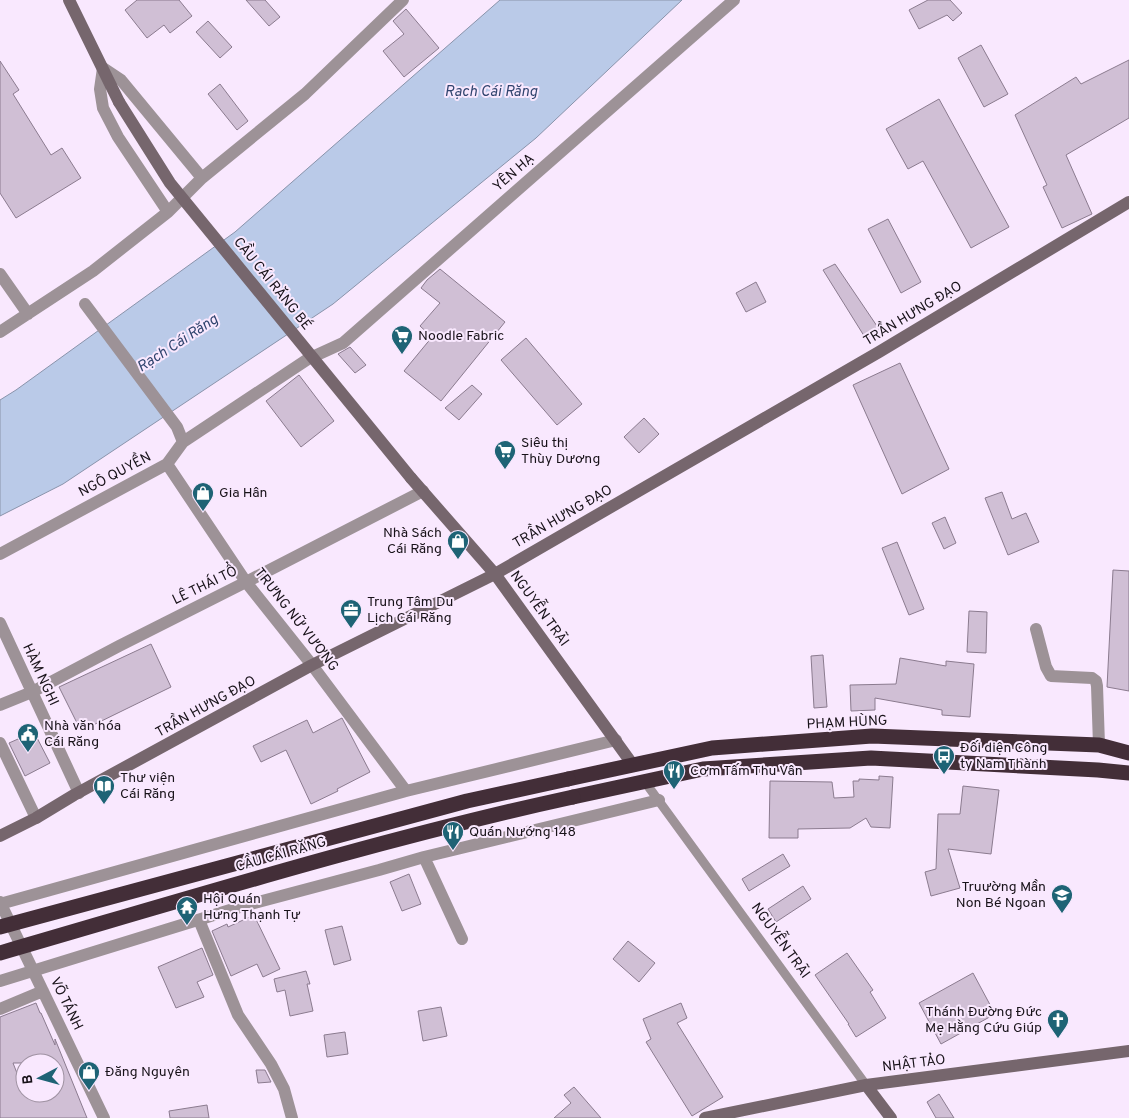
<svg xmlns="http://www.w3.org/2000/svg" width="1129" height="1118" font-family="Overpass,sans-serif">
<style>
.water{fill:#bacae8;stroke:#8993aa}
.building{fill:#d0bfd5;stroke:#8b7b8f;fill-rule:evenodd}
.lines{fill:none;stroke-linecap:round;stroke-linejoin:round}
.lane{stroke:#9d9297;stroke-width:9}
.street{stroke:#9d9297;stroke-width:12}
.secondary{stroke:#76666d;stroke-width:12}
.highway{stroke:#432e38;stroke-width:15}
.secondary-bridge{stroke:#76666d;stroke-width:12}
.highway-bridge{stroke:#432e38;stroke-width:15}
.labels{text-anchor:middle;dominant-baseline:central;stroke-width:4;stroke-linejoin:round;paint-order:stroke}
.street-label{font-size:14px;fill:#181219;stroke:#f9e8fe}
.poi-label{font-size:14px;fill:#181219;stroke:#f9e8fe;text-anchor:start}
.water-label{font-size:15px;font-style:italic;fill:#30446e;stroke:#f9e8fe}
</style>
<rect width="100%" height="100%" fill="#f9e8fe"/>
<path class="water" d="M500,0H682L536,138L333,304L63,484L0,516V400L16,390L235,232Z"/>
<path class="building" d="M137,0H179L192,16L170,33L164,25L147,38L125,10Z
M246,0H265L280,17L269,26Z
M928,0H950L962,13L953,21L947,15L919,29L909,10Z
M406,9L439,48L404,77L383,51L404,34L393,21Z
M208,21L232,47L220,58L196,32Z
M981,45L1008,94L984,107L958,58Z
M1129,60V118L1066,155L1092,214L1062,228L1043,187L1047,185L1015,115L1076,77L1081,84Z
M0,61L19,90L13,94L51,155L62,148L81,178L16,218L0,193Z
M220,84L248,121L237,130L208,94Z
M939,99L1009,227L971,248L923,161L908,169L886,129Z
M888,219L921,282L901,293L868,229Z
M835,264L879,329L866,339L823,270Z
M440,269L505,322L441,401L404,371L432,337L420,326L440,303L421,288L427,280Z
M756,282L766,302L746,312L736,293Z
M526,338L582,404L557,425L501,360Z
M350,347L366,365L355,373L338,354Z
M900,363L949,469L902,494L853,385Z
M299,375L334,421L301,447L266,401Z
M472,385L482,394L459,420L445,408Z
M644,418L659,434L639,453L624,437Z
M1002,492L1012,519L1026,513L1039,542L1008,555L985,498Z
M945,517L956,543L944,549L932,523Z
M897,542L924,609L909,615L882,548Z
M1113,570L1129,571V691L1107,687Z
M969,611L987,612L986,653L967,652Z
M151,644L171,687L81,731L59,687Z
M823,655L827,707L814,708L811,656Z
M900,658L946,666V661L974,664L970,717L942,715V710L875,698V710L851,711L850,685L896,684Z
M342,718L370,772L337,789L338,791L311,804L286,750L261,762L253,746L307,720L313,733Z
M34,732L50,763L25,776L9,743Z
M879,776L893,777L890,828L871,827L866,818L850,828L798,829V838H769L770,781L832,782L834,798L854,797L853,781H859V779L879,780Z
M963,786L999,790L991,854L948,849L960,888L931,896L925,872L936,869L938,814H960Z
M783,854L790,866L749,891L742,879Z
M409,874L421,904L402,911L390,882Z
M803,886L811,899L776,922L768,909Z
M254,915L280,969L263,977L257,964L231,976L212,931L227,924L228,927Z
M342,926L351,960L334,965L325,930Z
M628,941L655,963L639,982L613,959Z
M202,948L213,975L197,982L204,997L176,1008L158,967Z
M847,953L873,990L870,992L886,1018L856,1037L848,1024H849L815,975Z
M306,971L310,984H307L313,1011L290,1016L285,990L277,992L274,979Z
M973,973L995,1014L941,1044L919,1003Z
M36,1003L40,1013H41L55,1045V1039L87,1118H0V1017ZM13,1063H55V1093H34L26,1096Z
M681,1003L687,1018L677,1023L723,1097L692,1116L646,1042L651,1039L643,1019Z
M441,1007L447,1036L423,1041L418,1011Z
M345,1032L348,1054L327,1057L324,1035Z
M256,1070H265L271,1082L258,1083Z
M574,1087L601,1118H554L571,1103L564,1095Z
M939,1094L954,1118H936L927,1102Z
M207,1105L209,1118H170L169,1111Z"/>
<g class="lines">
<path class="lane" d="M645,782L866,1085"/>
<path class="street" d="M168,212L118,137L103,108L100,89L103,68L121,80L202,178
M0,274L28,314
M85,304L177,427L183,442
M0,332L93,271L168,212L202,178L305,94L403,0
M167,464L246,582L312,665L406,791
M0,554L167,464L183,442L308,359L343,343L734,0
M0,623L79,793
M1036,629L1046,667L1051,676L1092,678L1096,681L1097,686L1099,745
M0,705L32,692L119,646L246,582L423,491
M0,743L36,818
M424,857L462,939
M0,902L104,1118
M0,904L406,791L616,740
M199,920L238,1015L271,1064L284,1089L292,1118
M0,981L243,906L379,870L424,857L659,800
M0,1009L43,991"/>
<path class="secondary" d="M69,0L119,102
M411,478L495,574L633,765
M0,836L36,818L74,795L312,665L495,574L879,352L1129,202
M866,1085L891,1118
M705,1118L866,1085L1129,1051"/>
<path class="highway" d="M568,779L712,748L872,736L1099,745L1129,753
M573,797L703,769L871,758L1098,770L1129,773"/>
<path class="secondary-bridge" d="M119,102L170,183L411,478"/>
<path class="highway-bridge" d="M0,927L467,801L568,779
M0,953C190,898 380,839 573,797"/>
</g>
<defs>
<g id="supermarket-pin" transform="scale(1.125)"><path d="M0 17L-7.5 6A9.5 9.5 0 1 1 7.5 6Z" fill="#1e6375" stroke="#f9e8fe"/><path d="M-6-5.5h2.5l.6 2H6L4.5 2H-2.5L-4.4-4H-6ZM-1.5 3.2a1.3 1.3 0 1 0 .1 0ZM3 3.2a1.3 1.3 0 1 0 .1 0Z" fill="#fff"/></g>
<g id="shop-pin" transform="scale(1.125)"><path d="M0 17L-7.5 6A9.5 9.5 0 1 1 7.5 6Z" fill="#1e6375" stroke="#f9e8fe"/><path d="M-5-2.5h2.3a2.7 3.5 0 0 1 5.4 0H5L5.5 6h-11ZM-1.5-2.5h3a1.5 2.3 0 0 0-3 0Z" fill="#fff"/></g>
<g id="office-pin" transform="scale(1.125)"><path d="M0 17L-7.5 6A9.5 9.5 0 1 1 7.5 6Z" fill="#1e6375" stroke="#f9e8fe"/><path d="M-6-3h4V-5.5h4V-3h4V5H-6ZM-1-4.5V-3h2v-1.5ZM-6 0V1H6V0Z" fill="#fff"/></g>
<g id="civic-pin" transform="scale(1.125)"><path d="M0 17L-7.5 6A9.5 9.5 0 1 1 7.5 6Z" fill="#1e6375" stroke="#f9e8fe"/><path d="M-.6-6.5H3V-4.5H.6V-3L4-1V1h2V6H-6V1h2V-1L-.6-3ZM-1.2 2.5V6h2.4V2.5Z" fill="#fff"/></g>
<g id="bus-pin" transform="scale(1.125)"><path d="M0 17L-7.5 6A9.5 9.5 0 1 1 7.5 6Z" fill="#1e6375" stroke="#f9e8fe"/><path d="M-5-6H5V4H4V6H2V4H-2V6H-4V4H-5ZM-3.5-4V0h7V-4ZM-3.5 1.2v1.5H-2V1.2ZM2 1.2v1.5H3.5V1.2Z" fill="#fff"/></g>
<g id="restaurant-pin" transform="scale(1.125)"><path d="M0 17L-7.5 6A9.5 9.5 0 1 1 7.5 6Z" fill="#1e6375" stroke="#f9e8fe"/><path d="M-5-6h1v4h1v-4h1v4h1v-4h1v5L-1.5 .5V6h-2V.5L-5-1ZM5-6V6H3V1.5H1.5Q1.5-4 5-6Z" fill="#fff"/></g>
<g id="library-pin" transform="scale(1.125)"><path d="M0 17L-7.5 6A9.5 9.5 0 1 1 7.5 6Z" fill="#1e6375" stroke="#f9e8fe"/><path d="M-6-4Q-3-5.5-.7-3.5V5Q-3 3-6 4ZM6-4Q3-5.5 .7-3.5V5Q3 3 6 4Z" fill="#fff"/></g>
<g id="school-pin" transform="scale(1.125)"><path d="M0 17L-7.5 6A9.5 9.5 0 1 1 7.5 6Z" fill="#1e6375" stroke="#f9e8fe"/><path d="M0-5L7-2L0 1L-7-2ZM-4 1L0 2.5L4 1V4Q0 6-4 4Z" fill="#fff"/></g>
<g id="temple-pin" transform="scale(1.125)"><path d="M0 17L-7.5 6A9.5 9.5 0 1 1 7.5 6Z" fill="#1e6375" stroke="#f9e8fe"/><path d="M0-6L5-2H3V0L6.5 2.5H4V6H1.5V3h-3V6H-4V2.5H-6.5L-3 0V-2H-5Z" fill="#fff"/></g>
<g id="church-pin" transform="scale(1.125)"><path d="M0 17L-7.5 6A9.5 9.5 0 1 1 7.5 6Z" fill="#1e6375" stroke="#f9e8fe"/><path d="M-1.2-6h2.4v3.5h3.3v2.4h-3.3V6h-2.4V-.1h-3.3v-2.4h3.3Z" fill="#fff"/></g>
</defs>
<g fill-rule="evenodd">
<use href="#supermarket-pin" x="402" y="336"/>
<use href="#supermarket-pin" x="505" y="451"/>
<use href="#shop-pin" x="203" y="493"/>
<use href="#shop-pin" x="458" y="541"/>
<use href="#office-pin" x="351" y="610"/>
<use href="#civic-pin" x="28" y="734"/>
<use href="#bus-pin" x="944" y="756"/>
<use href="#restaurant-pin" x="674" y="771"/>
<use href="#library-pin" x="104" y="786"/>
<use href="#restaurant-pin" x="453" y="832"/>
<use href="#school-pin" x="1062" y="895"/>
<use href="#temple-pin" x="187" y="907"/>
<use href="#church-pin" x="1058" y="1020"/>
<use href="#shop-pin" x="89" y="1072"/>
</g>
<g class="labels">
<g class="street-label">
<text transform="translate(514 173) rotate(-41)">YÊN HẠ</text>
<text transform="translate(272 284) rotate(51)">CẦU CÁI RĂNG BÉ</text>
<text transform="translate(913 314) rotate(-31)">TRẦN HƯNG ĐẠO</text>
<text transform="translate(115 475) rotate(-28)">NGÔ QUYỀN</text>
<text transform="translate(563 517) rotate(-30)">TRẦN HƯNG ĐẠO</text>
<text transform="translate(205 586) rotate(-26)">LÊ THÁI TỔ</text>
<text transform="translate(539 609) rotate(54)">NGUYỄN TRÃI</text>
<text transform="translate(296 620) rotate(52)">TRƯNG NỮ VƯƠNG</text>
<text transform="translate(40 675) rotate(65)">HÀM NGHI</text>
<text transform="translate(206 707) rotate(-29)">TRẦN HƯNG ĐẠO</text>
<text transform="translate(847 723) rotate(-3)">PHẠM HÙNG</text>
<text transform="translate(281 855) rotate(-16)">CẦU CÁI RĂNG</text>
<text transform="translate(780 941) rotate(54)">NGUYỄN TRÃI</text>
<text transform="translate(66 1004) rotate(64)">VÕ TÁNH</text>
<text transform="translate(914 1064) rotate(-7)">NHẬT TẢO</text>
</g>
<g class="poi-label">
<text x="418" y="336">Noodle Fabric</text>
<text x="521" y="443">Siêu thị<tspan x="521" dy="16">Thùy Dương</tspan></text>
<text x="219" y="493">Gia Hân</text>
<text x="442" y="533" text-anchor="end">Nhà Sách<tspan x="442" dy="16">Cái Răng</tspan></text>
<text x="367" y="602">Trung Tâm Du<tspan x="367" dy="16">Lịch Cái Răng</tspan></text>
<text x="44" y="726">Nhà văn hóa<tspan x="44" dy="16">Cái Răng</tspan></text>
<text x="960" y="748">Đối diện Công<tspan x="960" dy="16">ty Nam Thành</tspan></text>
<text x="690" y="771">Cơm Tấm Thu Vân</text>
<text x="120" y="778">Thư viện<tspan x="120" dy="16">Cái Răng</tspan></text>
<text x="469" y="832">Quán Nướng 148</text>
<text x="1046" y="887" text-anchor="end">Truường Mần<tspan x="1046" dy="16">Non Bé Ngoan</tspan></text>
<text x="203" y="899">Hội Quán<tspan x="203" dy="16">Hưng Thạnh Tự</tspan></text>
<text x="1042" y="1012" text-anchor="end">Thánh Đường Đức<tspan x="1042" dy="16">Mẹ Hằng Cứu Giúp</tspan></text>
<text x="105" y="1072">Đăng Nguyên</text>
</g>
<g class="water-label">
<text x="491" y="92">Rạch Cái Răng</text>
<text transform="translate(178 344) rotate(-33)">Rạch Cái Răng</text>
</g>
</g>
<g transform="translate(40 1078) rotate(264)"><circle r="24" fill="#f9e8fe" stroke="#9f92a2"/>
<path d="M0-4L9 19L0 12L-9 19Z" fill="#1e6375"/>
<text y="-8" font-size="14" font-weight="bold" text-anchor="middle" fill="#181219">B</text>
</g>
</svg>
